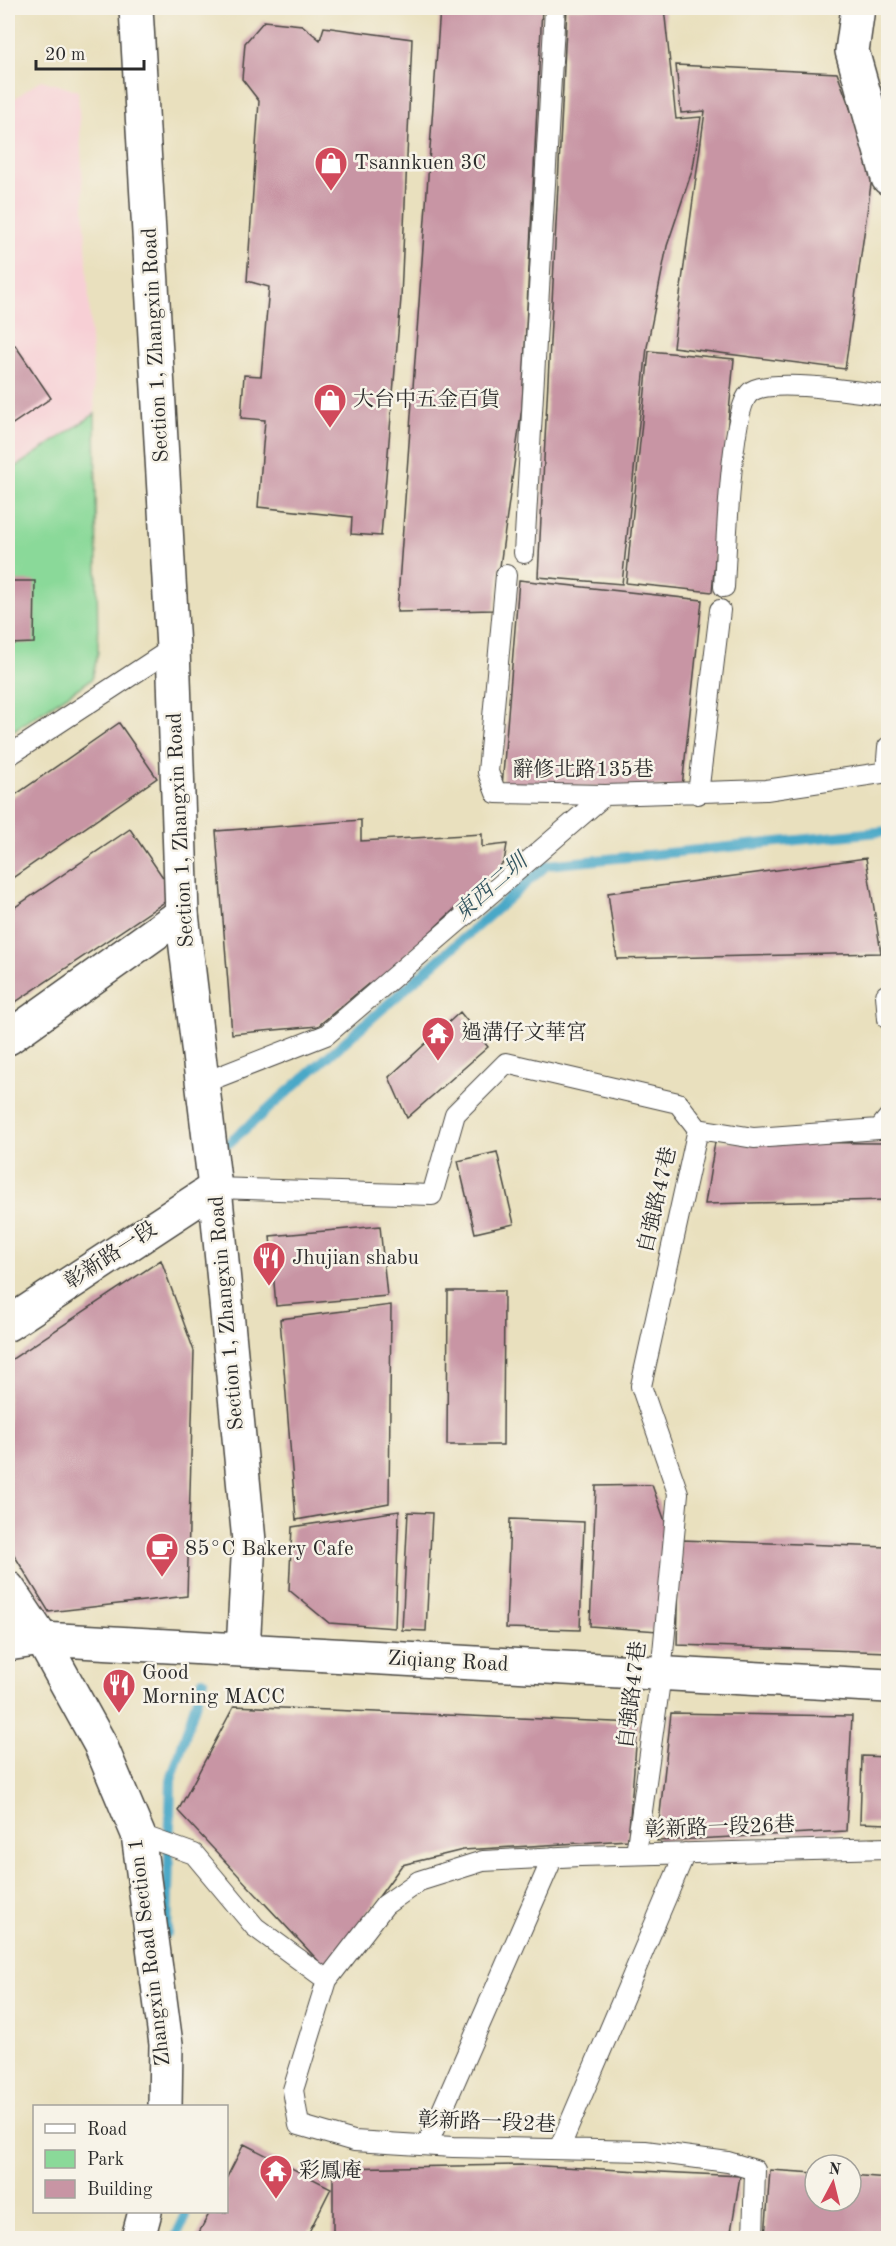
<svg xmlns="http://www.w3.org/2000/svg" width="896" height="2246" font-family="'Old Standard TT','Noto Serif TC',serif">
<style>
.built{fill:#f7cfd5}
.green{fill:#8ad999;stroke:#5a8262;stroke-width:1.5}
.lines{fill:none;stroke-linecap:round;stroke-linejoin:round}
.stream{stroke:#48a8c7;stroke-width:10}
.building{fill:#c895a4}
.lane-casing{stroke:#484641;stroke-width:22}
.street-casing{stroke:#484641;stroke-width:36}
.secondary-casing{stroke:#484641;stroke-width:36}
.lane{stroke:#fff;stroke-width:20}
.street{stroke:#fff;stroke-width:33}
.secondary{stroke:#fff;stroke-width:33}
.labels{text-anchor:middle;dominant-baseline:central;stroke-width:5;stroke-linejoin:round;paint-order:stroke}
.poi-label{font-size:21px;fill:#2b2b2b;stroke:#f7f3e8;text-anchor:start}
.street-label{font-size:21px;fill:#2b2b2b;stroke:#f7f3e8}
.water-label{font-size:22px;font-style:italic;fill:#355762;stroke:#f7f3e8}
</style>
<rect width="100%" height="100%" fill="#f7f3e8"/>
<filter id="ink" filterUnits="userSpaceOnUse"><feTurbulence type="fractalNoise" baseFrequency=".0167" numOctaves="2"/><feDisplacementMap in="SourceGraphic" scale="12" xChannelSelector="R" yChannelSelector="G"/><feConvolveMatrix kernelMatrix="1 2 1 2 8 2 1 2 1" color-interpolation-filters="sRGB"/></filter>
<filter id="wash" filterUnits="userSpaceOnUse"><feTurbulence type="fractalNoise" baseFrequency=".008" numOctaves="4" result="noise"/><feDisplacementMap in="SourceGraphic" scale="24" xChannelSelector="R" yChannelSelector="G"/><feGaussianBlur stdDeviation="1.35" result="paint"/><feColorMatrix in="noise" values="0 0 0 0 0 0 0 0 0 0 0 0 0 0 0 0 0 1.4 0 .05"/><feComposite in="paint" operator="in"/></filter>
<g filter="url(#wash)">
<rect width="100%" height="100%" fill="#e9e0be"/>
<path class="built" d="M41,80L78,91L95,414L8,472V103Z"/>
<path class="green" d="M95,414L98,652L92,679L8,734V472Z"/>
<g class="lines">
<path class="stream" d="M229,1143L547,865L888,831
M167,1933L171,1780L203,1680
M175,2238L185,2217V2212"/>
</g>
<g id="blocks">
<path class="building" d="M440,8H542L522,407L494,610L397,612Z
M567,8H664L676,119L701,117L693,168L667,246L647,347L622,584L538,577Z
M264,21L302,25L320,40L324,27L412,39L401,298L381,536L351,534L352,517L258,507L265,420L241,418L244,375L261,376L269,287L247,281L259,101L242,79L245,43Z
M676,65L837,73L873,170L845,369L673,347L705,111L681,113Z
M15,345L51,398L8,427V350Z
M649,351L734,359L712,592L626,583Z
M519,580L702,600L682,787H502Z
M8,581H35L34,643L8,644Z
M119,723L157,778L8,881V800Z
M361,820V841L482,834V847L507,844L504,862L371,988L368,984L318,1026L232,1034L216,831Z
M130,829L175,895L8,1007V912Z
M866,858L881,953L617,959L608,893Z
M460,1012L488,1047L407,1118L389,1077Z
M715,1142L888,1143V1200L705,1204Z
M497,1152L514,1224L475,1233L458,1161Z
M380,1226L387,1296L276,1306L270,1236Z
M161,1260L194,1351L187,1596L49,1612L8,1545V1362Z
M448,1291H504L503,1445H447Z
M391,1305L389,1503L296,1520L280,1319Z
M652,1485L667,1527L658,1631L590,1626L596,1486Z
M399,1511L395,1628L329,1623L289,1590L292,1527Z
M408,1512L432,1513L426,1631L402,1630Z
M510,1519L584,1522L580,1630L506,1628Z
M680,1540L888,1547V1652L677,1645Z
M234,1706L638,1723L628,1840L463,1850L402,1865L326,1969L178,1811Z
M671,1713L852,1716L846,1831L657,1841Z
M862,1756L888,1757V1824L860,1823Z
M244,2144L331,2188L306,2238H196L210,2212H226V2179Z
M522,2165L740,2176L730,2238H333V2168Z
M770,2170L815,2173V2201H851V2175L888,2178V2238H765Z"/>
</g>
</g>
<g filter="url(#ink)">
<use href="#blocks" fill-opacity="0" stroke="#484641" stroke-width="1.5"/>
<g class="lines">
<g class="lane-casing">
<path id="lane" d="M524,553L555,8
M506,575L488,772L496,793L605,795L766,790L888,772
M724,587C726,556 730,404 752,391C775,378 861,392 888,396
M8,756L173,648
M886,772L888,747
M698,794L720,610
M886,995L888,1019
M203,1083L326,1035L605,795
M698,1129L754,1138L879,1129L888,1118
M215,1188L432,1195L455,1114L506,1063L678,1103L698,1129L641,1386L678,1493L661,1674L636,1854
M138,1834L194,1854L255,1927L327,1980L385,1905L419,1881L483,1861L580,1856L888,1848
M327,1980L293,2090L299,2125L354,2141L453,2147L645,2151L728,2162L755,2170L753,2238
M427,2145L553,1857
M559,2149L685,1853"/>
</g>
<g class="street-casing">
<path id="street" d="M858,8L852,51L888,178
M8,1038L182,914
M8,1324L215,1188
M8,1588L42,1639"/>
</g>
<g class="secondary-casing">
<path id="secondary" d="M136,8L173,648L182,914L215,1188L249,1541L243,1650
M42,1639L100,1744L138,1834L166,2044L165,2106
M8,1644L42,1639L888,1686
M138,2238L145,2212"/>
</g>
<use href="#lane" class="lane"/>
<use href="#street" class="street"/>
<use href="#secondary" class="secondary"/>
</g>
</g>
<defs>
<g id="shop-pin" transform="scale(1.725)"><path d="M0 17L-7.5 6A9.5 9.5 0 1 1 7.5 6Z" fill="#d1495b" stroke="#f7f3e8"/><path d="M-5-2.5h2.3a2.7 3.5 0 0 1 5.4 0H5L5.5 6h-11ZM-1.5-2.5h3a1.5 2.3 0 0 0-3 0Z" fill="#fff"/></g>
<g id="temple-pin" transform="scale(1.725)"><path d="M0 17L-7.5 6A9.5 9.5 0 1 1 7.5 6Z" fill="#d1495b" stroke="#f7f3e8"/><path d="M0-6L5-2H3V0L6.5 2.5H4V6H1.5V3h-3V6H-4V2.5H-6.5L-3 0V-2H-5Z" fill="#fff"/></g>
<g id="restaurant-pin" transform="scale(1.725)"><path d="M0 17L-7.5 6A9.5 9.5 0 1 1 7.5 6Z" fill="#d1495b" stroke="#f7f3e8"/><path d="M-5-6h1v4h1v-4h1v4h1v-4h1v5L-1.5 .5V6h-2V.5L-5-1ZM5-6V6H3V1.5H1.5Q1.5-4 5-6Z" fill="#fff"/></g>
<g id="cafe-pin" transform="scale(1.725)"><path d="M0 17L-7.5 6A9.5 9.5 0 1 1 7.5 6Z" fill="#d1495b" stroke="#f7f3e8"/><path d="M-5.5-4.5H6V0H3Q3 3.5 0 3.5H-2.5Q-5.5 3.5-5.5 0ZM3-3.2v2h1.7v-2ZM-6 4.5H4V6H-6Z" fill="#fff"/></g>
</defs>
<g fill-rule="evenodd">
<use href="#shop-pin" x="331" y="163"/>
<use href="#shop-pin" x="330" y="400"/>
<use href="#temple-pin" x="438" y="1033"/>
<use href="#restaurant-pin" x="269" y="1258"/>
<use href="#cafe-pin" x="162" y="1549"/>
<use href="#restaurant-pin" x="119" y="1685"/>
<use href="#temple-pin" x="276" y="2171"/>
</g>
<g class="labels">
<g class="poi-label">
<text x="354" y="163">Tsannkuen 3C</text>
<text x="353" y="400">大台中五金百貨</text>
<text x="461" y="1033">過溝仔文華宮</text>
<text x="292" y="1258">Jhujian shabu</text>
<text x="185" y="1549">85°C Bakery Cafe</text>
<text x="142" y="1673">Good<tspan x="142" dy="24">Morning MACC</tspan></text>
<text x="299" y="2171">彩鳳庵</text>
</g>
<g class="street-label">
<text transform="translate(156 345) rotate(-93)">Section 1, Zhangxin Road</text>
<text x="583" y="770">辭修北路135巷</text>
<text transform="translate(181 830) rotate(-93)">Section 1, Zhangxin Road</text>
<text transform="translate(658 1200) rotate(-77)">自強路47巷</text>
<text transform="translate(111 1256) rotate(-33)">彰新路一段</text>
<text transform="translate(227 1313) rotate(-95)">Section 1, Zhangxin Road</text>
<text transform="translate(448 1662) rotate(3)">Ziqiang Road</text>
<text transform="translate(633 1695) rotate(-83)">自強路47巷</text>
<text transform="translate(720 1828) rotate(-2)">彰新路一段26巷</text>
<text transform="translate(150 1952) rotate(-97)">Zhangxin Road Section 1</text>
<text transform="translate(487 2123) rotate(2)">彰新路一段2巷</text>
</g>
<g class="water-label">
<text transform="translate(491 888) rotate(-41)">東西二圳</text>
</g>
</g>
<rect width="896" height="2246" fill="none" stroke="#f7f3e8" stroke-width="30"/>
<rect x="33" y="2105" width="195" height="108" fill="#f7f3e8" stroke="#a5a39c" stroke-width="1.5"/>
<rect x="45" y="2124" width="30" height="9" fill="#ffffff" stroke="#a5a39c" stroke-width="1.5"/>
<text x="87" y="2135" font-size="18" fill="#2b2b2b">Road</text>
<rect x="45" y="2150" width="30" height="18" fill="#8ad999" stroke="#a5a39c" stroke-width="1.5"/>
<text x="87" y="2165" font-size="18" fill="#2b2b2b">Park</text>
<rect x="45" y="2180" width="30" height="18" fill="#c895a4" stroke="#a5a39c" stroke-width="1.5"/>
<text x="87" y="2195" font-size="18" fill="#2b2b2b">Building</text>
<g transform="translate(833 2183) rotate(7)"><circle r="28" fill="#f7f3e8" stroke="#a5a39c" stroke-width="1.5"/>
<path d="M0-4.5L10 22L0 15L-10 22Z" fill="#d1495b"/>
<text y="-9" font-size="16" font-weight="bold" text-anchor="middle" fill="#2b2b2b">N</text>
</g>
<path d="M36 60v9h108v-9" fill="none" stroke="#2b2b2b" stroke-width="3"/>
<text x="45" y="60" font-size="18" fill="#2b2b2b" stroke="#f7f3e8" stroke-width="4.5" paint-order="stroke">20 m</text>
</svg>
